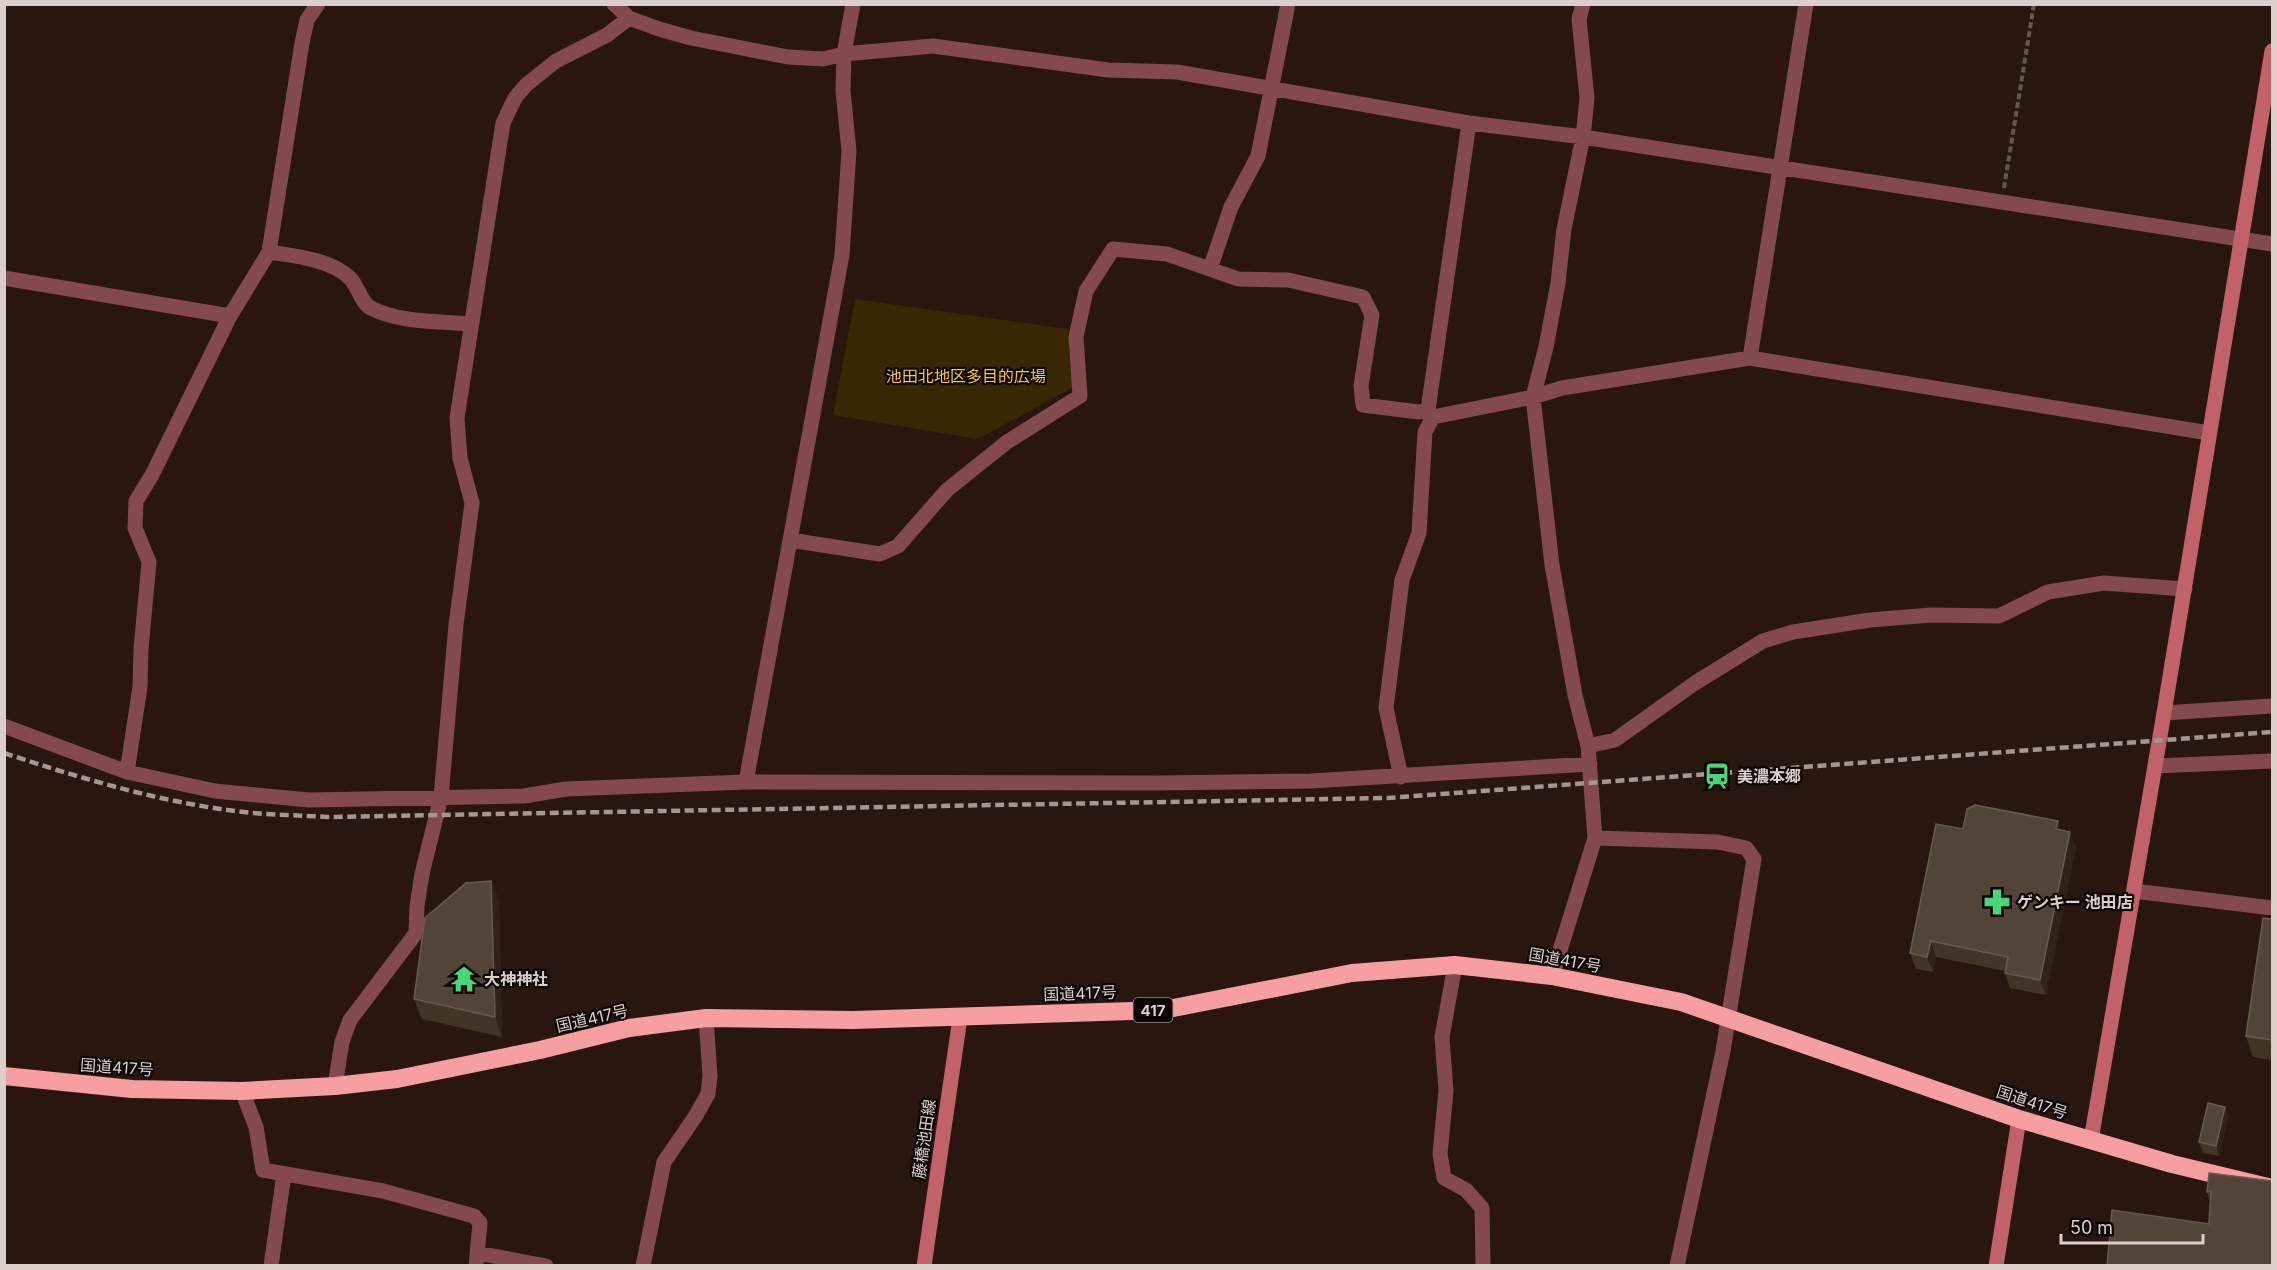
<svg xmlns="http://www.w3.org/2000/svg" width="2277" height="1270" font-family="Inter,'Noto Sans JP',sans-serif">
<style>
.green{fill:#372702}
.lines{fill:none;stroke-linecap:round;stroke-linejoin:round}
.path{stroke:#65554f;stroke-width:4;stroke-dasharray:6 3;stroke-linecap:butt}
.street{stroke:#84494c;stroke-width:15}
.secondary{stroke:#c06267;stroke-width:15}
.highway{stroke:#f79ea1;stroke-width:18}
.rail{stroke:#a59691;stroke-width:4.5;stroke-dasharray:9 4.5;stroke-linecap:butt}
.wall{fill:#433426}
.shaded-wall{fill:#312116}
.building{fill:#534438;stroke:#685a4f;stroke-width:1.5}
.labels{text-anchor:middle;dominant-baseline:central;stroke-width:4.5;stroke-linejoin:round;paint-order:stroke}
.shield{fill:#0b0503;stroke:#9d928e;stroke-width:1.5}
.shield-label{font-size:15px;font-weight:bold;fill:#dcceca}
.park-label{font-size:16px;fill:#f9c44b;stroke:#0b0503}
.poi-label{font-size:16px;font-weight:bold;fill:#dcceca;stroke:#0b0503;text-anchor:start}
.street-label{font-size:16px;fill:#dcceca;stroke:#0b0503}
</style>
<rect width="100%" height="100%" fill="#28160f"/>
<path class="green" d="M855,299L1068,329L1072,388L978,439L833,415Z"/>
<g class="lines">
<path class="path" d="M2004,188L2034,4"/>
<path class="street" d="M614,4L629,18L659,29L691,38L788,57L823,59L844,54L933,46L1108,70L1177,72L1469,123L1583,137L2272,244
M269,252C295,256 330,259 350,278C358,286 361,303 371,308C400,323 438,321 470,324
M1210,269L1231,207L1258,156L1288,4
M4,278L230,316
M1750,358L1806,4
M1428,410L1469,123
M790,540L880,554L898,546L947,490L1007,442L1080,396L1076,337L1086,291L1113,249L1167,254L1238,279L1288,280L1363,297L1372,315L1361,386L1363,405L1419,412L1428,410L1433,417
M2164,713L2272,706
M4,726L127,772L215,791L309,800L524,796L566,789L746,782L1158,783L1311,781L1590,764
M1588,746L1615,740L1695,683L1763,641L1793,632L1870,620L1931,615L1999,616L2048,592L2104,583L2185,589
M2155,766L2272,761
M127,772L140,687L141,649L149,562L135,528L136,501L152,475L230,316L269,252L302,43L307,20L318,4
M1401,777L1386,708L1402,580L1419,533L1425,432L1433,417L1533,397L1562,388L1750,358L2209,433
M746,782L842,255L849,151L843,91L844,54L853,4
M1595,838L1718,842L1746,848L1754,859L1723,1051L1677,1266
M2134,891L2272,908
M1455,965L1442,1037L1446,1091L1440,1154L1444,1178L1466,1190L1482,1208L1483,1266
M1552,976L1595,838L1588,746L1575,695L1552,565L1533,397L1546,347L1558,283L1564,229L1583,137L1587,98L1579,19L1583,4
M335,1086L342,1042L350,1020L416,933L417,906L422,874L441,797L456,625L472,503L460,458L457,418L503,123L515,98L526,85L556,61L607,35L629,18
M242,1091L256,1127L263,1170L383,1191L474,1216L480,1223L476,1266
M477,1253L546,1266
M271,1266L284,1174
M643,1266L664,1162L695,1117L708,1094L710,1076L706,1018"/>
<path class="secondary" d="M2091,1140L2164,713L2272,51
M924,1266L960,1018
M1996,1266L2019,1119"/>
<path class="highway" d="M4,1076L132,1089L242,1091L335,1086L397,1079L540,1050L629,1028L706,1018L853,1020L1163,1010L1352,973L1455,965L1552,976L1681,1002L2019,1119L2172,1164L2272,1188"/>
<path class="rail" d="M4,753C80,778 156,801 235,811C265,815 296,815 327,817L1388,798L2272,732"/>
</g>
<path class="wall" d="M1963,829L2061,830L2076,847L2046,995L2010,988L2005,973V971L1936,957L1933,972L1916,969L1910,953Z
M491,881L499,901L502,1037L422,1019L414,999Z
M2272,919V1060L2253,1057L2246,1036Z
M2225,1107L2228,1117L2219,1156L2203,1153L2199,1142Z
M2272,1181L2210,1201L2207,1192Z"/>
<path class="shaded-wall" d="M2058,821L2063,837L2056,829Z
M2070,832L2076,847L2046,995L2040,980Z
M491,881L499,901L502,1037L495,1017Z
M1931,941L1936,957L1933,972L1927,957Z
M2225,1107L2228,1117L2219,1156L2216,1146Z"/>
<path class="building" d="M1975,805L2058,821L2056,829L2070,832L2040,980L2005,973L2008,957L1931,941L1927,957L1910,953L1936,824L1963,829L1967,809Z
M491,881L495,1017L414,999L425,918L466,883Z
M2263,918L2272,919V1040L2246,1036Z
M2208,1103L2225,1107L2216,1146L2199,1142Z
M2209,1173L2272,1181V1266H2107L2112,1210L2209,1224L2211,1191L2207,1192Z"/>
<defs>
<g id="station-bare" transform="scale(2.07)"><path d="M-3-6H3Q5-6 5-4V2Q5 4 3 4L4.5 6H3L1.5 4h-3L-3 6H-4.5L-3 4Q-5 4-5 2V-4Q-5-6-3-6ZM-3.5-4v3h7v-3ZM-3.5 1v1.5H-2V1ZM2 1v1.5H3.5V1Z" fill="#47d779" stroke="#0b0503" stroke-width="2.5" paint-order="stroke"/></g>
<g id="pharmacy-bare" transform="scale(2.07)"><path d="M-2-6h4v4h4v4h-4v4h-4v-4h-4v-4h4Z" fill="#47d779" stroke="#0b0503" stroke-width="2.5" paint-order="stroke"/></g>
<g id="temple-bare" transform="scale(2.07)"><path d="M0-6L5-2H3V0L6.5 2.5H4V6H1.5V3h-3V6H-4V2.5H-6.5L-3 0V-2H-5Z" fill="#47d779" stroke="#0b0503" stroke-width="2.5" paint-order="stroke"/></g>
</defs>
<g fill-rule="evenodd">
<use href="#station-bare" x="1717" y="776"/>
<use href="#pharmacy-bare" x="1997" y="902"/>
<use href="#temple-bare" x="464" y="979"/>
</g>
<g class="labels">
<rect class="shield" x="1133.5" y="998" width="39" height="24" rx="4.5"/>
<g class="shield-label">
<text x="1153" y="1010">417</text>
</g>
<g class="park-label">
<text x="966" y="376">池田北地区多目的広場</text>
</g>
<g class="poi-label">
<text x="1737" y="776">美濃本郷</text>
<text x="2017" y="902">ゲンキー 池田店</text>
<text x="484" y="979">大神神社</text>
</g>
<g class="street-label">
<text transform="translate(1565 960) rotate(10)">国道417号</text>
<text transform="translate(1080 993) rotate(-2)">国道417号</text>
<text transform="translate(592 1018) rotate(-13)">国道417号</text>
<text transform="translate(117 1067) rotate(4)">国道417号</text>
<text transform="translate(2032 1102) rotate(18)">国道417号</text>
<text transform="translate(924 1139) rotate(-82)">藤橋池田線</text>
</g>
</g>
<rect width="2277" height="1270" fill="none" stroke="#dcceca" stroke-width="12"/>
<path d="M2061 1234v9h142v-9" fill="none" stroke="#dcceca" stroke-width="3"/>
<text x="2070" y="1234" font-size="18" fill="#dcceca" stroke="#0b0503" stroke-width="4.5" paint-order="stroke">50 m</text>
</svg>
